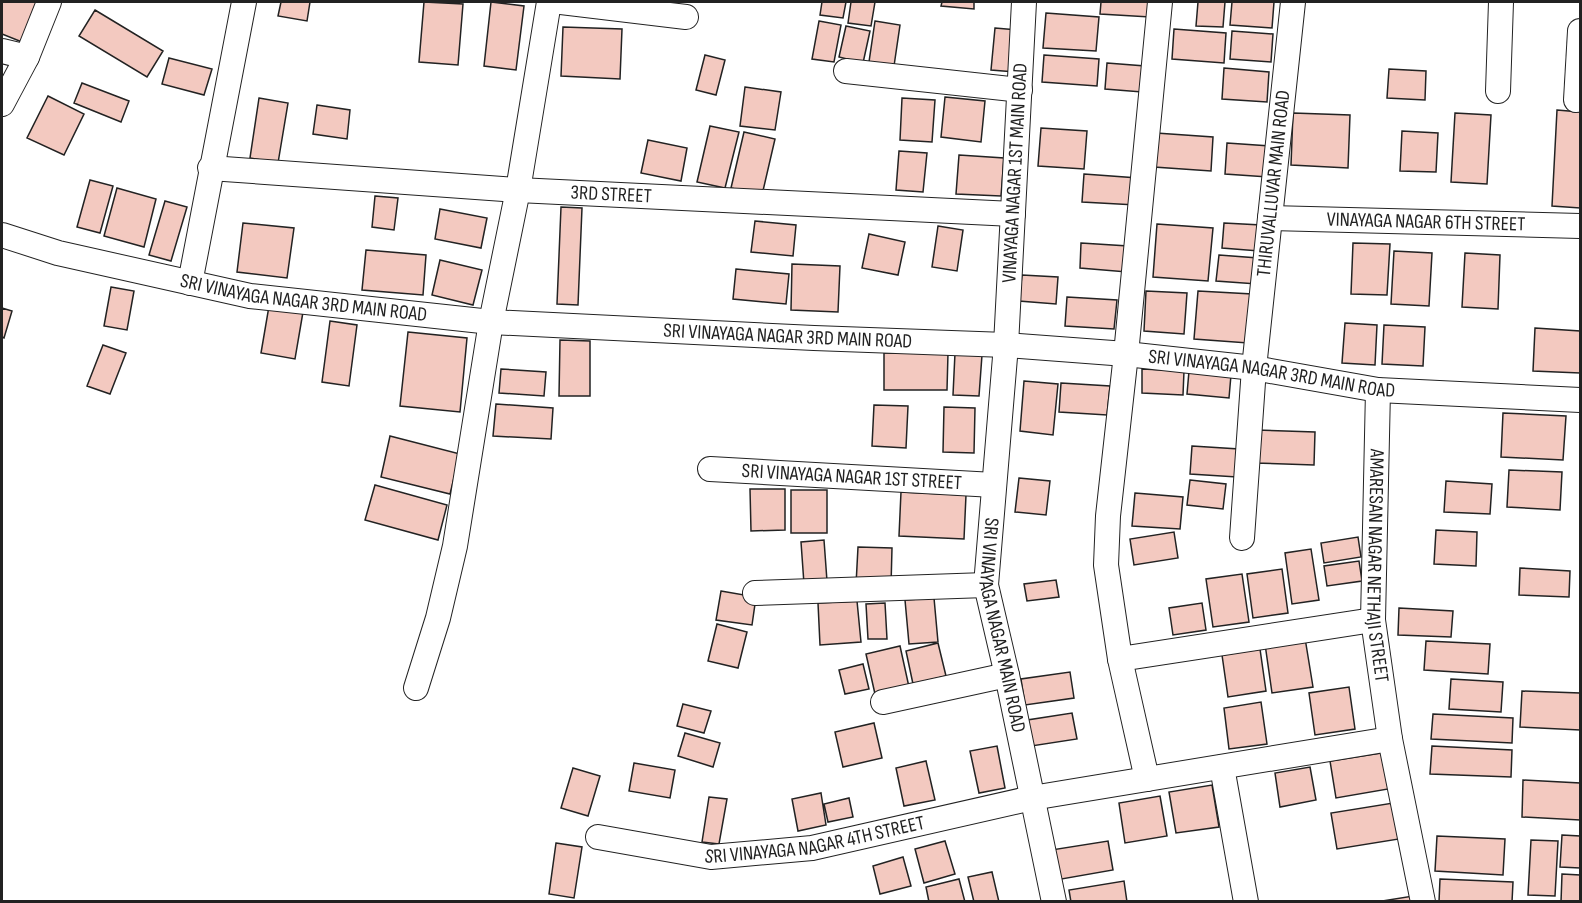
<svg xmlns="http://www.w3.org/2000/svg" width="1582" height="903" font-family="'Sofia Sans Condensed',sans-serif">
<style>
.building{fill:#f3c9c0;stroke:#222;stroke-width:1.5}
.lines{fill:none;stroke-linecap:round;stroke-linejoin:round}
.minor-casing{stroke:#222;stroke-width:26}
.minor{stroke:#fff;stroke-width:24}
.labels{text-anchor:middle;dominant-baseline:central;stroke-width:4.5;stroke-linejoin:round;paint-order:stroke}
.street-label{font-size:20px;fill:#222;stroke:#fff}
</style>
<rect width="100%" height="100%" fill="#fff"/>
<path class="building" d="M2,2H38L22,42L2,34Z
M281,2H310L307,21L278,16Z
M424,2L463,4L458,65L419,62Z
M491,2L524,6L516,70L484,66Z
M822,2H846L843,18L820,15Z
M851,2H875L871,26L848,23Z
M942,2H974V9L941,6Z
M1101,2H1151L1150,17L1100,14Z
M1198,2H1225L1223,27L1196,26Z
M1232,2H1274L1272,28L1230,25Z
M95,10L163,51L147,77L79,36Z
M1046,13L1099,17L1096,51L1043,48Z
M819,21L841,25L834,62L812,59Z
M875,21L900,25L894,66L869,62Z
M846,26L870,31L863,63L839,57Z
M563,27L622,29L620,79L561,76Z
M995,28L1018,30L1015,72L991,70Z
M1174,29L1226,33L1224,63L1172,59Z
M1232,31L1273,34L1271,62L1230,59Z
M705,55L725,60L716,95L696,90Z
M1044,55L1099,59L1097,86L1042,82Z
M169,58L212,69L204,95L162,84Z
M1107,63L1145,66L1142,92L1105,89Z
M1224,68L1269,72L1267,102L1222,99Z
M1389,69L1426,71L1425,100L1387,98Z
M82,83L129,101L121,122L74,103Z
M745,87L781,92L775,130L740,126Z
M48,96L84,114L64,155L27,138Z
M945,97L985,101L981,142L941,137Z
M259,98L288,103L278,163L250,158Z
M902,98L935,100L932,142L900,140Z
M317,105L350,110L347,139L313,134Z
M1557,110L1580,112V208L1552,206Z
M1293,113L1350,115L1348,168L1291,165Z
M1455,113L1491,115L1487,184L1451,182Z
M710,126L739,132L725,188L697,182Z
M1041,128L1087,131L1084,169L1038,166Z
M1402,131L1438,133L1436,172L1400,171Z
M744,132L775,139L762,195L731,188Z
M1156,133L1213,137L1211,171L1154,167Z
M648,140L687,148L681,181L641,173Z
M1227,143L1270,146L1268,177L1225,174Z
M899,151L927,153L923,192L896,190Z
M959,155L1004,158L1001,196L956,194Z
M1084,174L1138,178L1136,205L1082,202Z
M90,180L113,186L100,233L77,227Z
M117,188L156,199L144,247L104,236Z
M375,196L398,198L394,230L372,227Z
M165,201L187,207L171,261L149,255Z
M561,207L582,208L578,305L557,304Z
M440,209L487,218L481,248L435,239Z
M755,221L796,225L793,256L751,252Z
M243,223L294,228L287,278L237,272Z
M1224,223L1261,225L1259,251L1222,248Z
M1157,224L1213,228L1208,281L1153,277Z
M938,226L963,230L957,271L932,267Z
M869,234L905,242L898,275L862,268Z
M1081,243L1128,246L1127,272L1080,268Z
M1353,243L1390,244L1387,295L1351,294Z
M366,250L426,255L423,295L362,290Z
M1394,251L1432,253L1429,306L1391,304Z
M1465,253L1500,255L1498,309L1462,307Z
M1219,255L1258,258L1257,284L1216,281Z
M440,260L482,270L473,305L432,295Z
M792,264L840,266L838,312L791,310Z
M736,269L789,274L786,304L733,299Z
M1022,275L1058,277L1056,304L1019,301Z
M111,287L134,291L127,330L104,326Z
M1146,291L1187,293L1184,334L1144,331Z
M1198,291L1252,294L1248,343L1194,339Z
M1067,297L1117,300L1114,329L1065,326Z
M269,306L303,312L295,359L261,353Z
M2,308L12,311L4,338L2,337Z
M330,321L357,325L349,386L322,382Z
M1345,323L1377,325L1375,365L1342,363Z
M1384,325L1425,327L1423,366L1382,364Z
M1535,328L1580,331V373L1533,371Z
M408,332L467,338L460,412L400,406Z
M560,340L590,341V396H559Z
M103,345L126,353L110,394L87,386Z
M884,353H948L947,390H884Z
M955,353L982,355L979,396L953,395Z
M501,369L546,372L544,396L499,393Z
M1142,369L1184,371L1183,395L1142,393Z
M1189,371L1231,375L1229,398L1187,394Z
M1024,381L1058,384L1053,435L1020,431Z
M1061,383L1110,386L1107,415L1059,412Z
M496,404L553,408L551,439L493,436Z
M874,405L908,406L906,448L872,446Z
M944,407L975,408L974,453L943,452Z
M1503,413L1566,416L1563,460L1501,457Z
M1256,430L1315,432L1314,465L1254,463Z
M390,436L460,454L450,494L381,477Z
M1192,446L1239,449L1237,477L1190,474Z
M1509,470L1562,472L1560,510L1507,507Z
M1019,478L1050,481L1046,515L1015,512Z
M1190,480L1226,484L1223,509L1187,505Z
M1446,481L1492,484L1490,514L1444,512Z
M375,485L447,505L438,540L365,520Z
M750,489H785V530L751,531Z
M791,490H827V533H791Z
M901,492L966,495L964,539L899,536Z
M1135,493L1183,497L1180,529L1132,526Z
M1436,530L1477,532L1476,566L1434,564Z
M1174,532L1178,558L1134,565L1130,539Z
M1358,537L1361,557L1324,563L1321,543Z
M824,540L827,581L804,584L801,542Z
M858,547L892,548L891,586L856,585Z
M1311,549L1319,600L1292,604L1285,553Z
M1359,561L1362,581L1327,586L1324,566Z
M1520,568L1570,571L1569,597L1519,595Z
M1282,569L1288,613L1253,618L1247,574Z
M1242,574L1249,622L1213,627L1206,579Z
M1056,580L1059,597L1027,601L1024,584Z
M721,591L756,597L752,625L716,620Z
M934,598L938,642L909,644L905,600Z
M857,601L861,642L820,645L818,603Z
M885,603L887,639H868L866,604Z
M1202,603L1206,630L1173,635L1169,608Z
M1399,608L1453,611L1451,637L1398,635Z
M717,624L747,632L738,668L708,661Z
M1305,638L1313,687L1272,693L1265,644Z
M1426,641L1490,644L1488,674L1424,670Z
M938,643L946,676L913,684L906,651Z
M900,646L909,687L875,694L866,654Z
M1260,649L1266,691L1228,697L1222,655Z
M863,664L869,689L845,694L839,670Z
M1070,672L1074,698L1025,705L1021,679Z
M1451,679L1503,682L1501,712L1449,709Z
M1349,687L1355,729L1315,735L1309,693Z
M1522,691L1580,693V730L1520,727Z
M1261,702L1267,744L1229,749L1224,708Z
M683,704L711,711L704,733L677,726Z
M1072,713L1077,739L1025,747L1021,721Z
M1433,714L1513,718L1512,743L1431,739Z
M874,723L882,758L843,767L835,732Z
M685,733L720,743L713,767L678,756Z
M997,746L1005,788L979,793L970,751Z
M1432,746L1512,750L1511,777L1430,774Z
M1388,752L1394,788L1336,798L1330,761Z
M926,761L935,800L904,806L896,768Z
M634,763L675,770L670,798L629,791Z
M1310,767L1316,800L1280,807L1275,773Z
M573,768L600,776L588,816L561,808Z
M1523,780L1580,783V820L1522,817Z
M1212,785L1219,827L1176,833L1169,792Z
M821,793L826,825L798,831L792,799Z
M1160,796L1167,836L1125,843L1119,803Z
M709,797L727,799L719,844L702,842Z
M849,798L853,817L828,822L824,804Z
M1393,803L1399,839L1337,849L1331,813Z
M1562,835L1580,836V868L1560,867Z
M1437,836L1505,839L1503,875L1435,871Z
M1531,840L1558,841L1555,896L1528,895Z
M945,841L955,874L924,883L915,849Z
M1108,841L1113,870L1056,880L1051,850Z
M556,843L582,847L574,898L549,894Z
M903,857L911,886L880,894L873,866Z
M992,872L999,902H974L968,877Z
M1562,874L1580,875V902H1561Z
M959,879L965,902H929L926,887Z
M1440,879L1513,882L1512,902H1439Z
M1124,881L1127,902H1071L1069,890Z
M1413,896L1414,902H1376Z"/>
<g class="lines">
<g class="minor-casing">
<g id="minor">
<path d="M561,2L686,17"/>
<path id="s1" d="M1024,2L1006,345L986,585L1007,675L1054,902"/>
<path d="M2,51L27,57"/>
<path d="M846,71L1020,90"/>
<path d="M1498,91L1501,2"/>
<path d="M1576,100L1580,31"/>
<path d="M2,104L27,57L49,2"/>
<path id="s2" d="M210,168L518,190L1013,214"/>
<path id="s3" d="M1270,218L1580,226"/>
<path id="s4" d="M2,235L58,253L250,296L491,322L814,338L1006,345L1126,354L1254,368L1378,390L1580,400"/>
<path d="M190,283L244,2"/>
<path id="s5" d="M1378,390L1373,620L1390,739L1423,902"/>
<path id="s6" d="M710,469L994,485"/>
<path id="s7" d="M1242,538L1254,368L1293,2"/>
<path d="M755,593L986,585"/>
<path d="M1120,659L1373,620"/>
<path d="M416,688L438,618L455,546L491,322L518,190L549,2"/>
<path d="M883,702L1007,675"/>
<path d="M1222,767L1246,902"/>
<path d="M1147,779L1120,659L1106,565L1108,516L1126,354L1160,2"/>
<path id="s8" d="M598,837L711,857L812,848L1032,798L1390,739"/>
</g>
</g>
<use href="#minor" class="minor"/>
</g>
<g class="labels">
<g class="street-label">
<text transform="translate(1015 173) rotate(-87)">VINAYAGA NAGAR 1ST MAIN ROAD</text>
<text stroke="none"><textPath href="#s7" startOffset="356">THIRUVALLUVAR MAIN ROAD</textPath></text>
<text stroke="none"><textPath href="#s2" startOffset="402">3RD STREET</textPath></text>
<text stroke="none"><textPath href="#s3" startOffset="156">VINAYAGA NAGAR 6TH STREET</textPath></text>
<text stroke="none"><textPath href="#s4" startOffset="309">SRI VINAYAGA NAGAR 3RD MAIN ROAD</textPath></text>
<text stroke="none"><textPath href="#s4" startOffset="795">SRI VINAYAGA NAGAR 3RD MAIN ROAD</textPath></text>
<text stroke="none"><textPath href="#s4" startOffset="1281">SRI VINAYAGA NAGAR 3RD MAIN ROAD</textPath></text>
<text stroke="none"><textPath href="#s6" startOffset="142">SRI VINAYAGA NAGAR 1ST STREET</textPath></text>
<text stroke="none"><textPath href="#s5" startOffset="176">AMARESAN NAGAR NETHAJI STREET</textPath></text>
<text stroke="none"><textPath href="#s1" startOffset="626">SRI VINAYAGA NAGAR MAIN ROAD</textPath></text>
<text stroke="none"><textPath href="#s8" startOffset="220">SRI VINAYAGA NAGAR 4TH STREET</textPath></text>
</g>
</g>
<rect width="1582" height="903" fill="none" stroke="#222222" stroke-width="6"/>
</svg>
